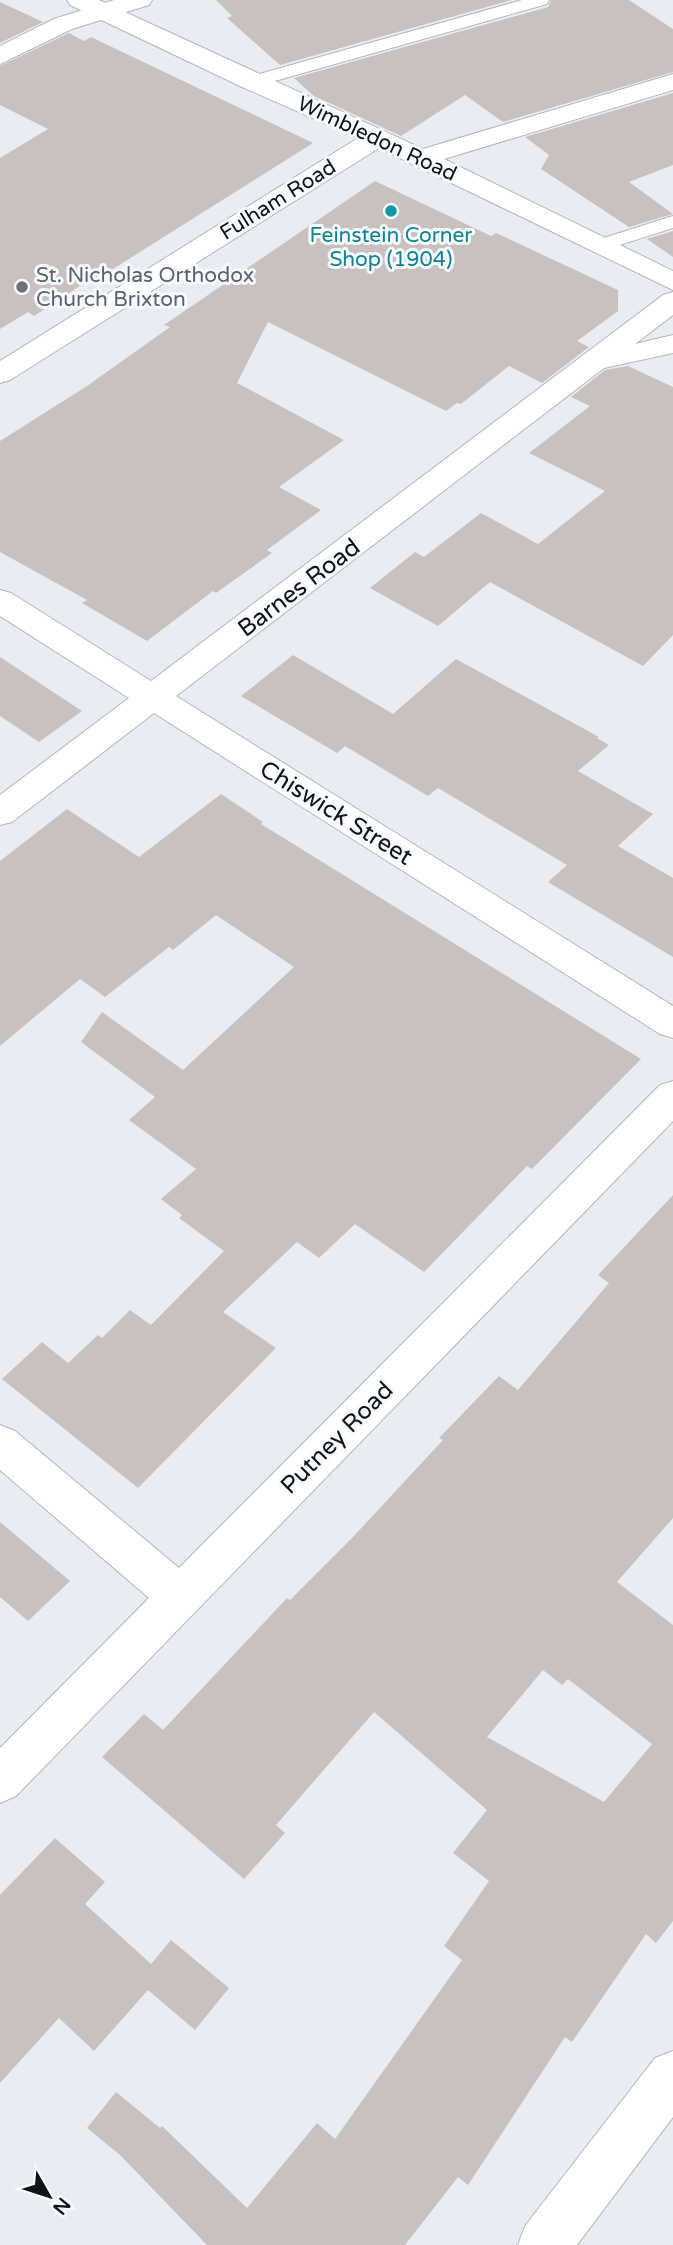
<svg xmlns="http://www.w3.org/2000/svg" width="673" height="2245" font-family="'Varela Round',sans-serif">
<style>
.building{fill:#c8c1bf;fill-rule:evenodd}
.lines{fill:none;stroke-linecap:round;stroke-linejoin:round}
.lane-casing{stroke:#b3b6bc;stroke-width:2}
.street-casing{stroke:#b3b6bc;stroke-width:2}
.secondary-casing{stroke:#b3b6bc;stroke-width:2}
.lane{fill:#fff;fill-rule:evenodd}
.street{fill:#fff;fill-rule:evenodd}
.secondary{fill:#fff;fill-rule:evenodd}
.culture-dot{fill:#0f9aa8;stroke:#f7faff;stroke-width:2.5}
.worship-dot{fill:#6b7280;stroke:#f7faff;stroke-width:2.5}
.labels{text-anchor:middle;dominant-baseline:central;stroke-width:6;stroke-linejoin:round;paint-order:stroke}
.far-street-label{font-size:21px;fill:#101213;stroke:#f7faff}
.far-culture-label{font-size:21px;fill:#0d838f;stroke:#f7faff}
.far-worship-label{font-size:21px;fill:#5b616d;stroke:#f7faff;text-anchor:start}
.street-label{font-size:24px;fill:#101213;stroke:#f7faff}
</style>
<rect width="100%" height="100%" fill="#e9edf3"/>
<path class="building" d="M216,0H512L280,65L227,18L232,16Z
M551,0H629L673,29V72L503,122L465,95L401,136L314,96L294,78L548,7Z
M0,2L43,22L0,43Z
M69,33L84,41L91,37L313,143L89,284L86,282L34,316L28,312L0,329V158L48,129L0,105V66Z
M673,93V165L629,182L673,214L629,227L541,169L549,155L525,137Z
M375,181L491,236L496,233L618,290V311L577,341L589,347L542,383L509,366L461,404L457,403L446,411L268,322L237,383L344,440L279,487L321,510L267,550L272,553L216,593L213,591L147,641L82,603L87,600L0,552V441L87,386L170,327L164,325Z
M673,231V257L647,239Z
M628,366L673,387V635L643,666L490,582L438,626L370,588L415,552L424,557L481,513L538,544L605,491L529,453L590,406L571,397L605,370Z
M293,655L393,714L456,659L599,737L597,738L609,745L578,771L653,814L618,846L673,878V957L548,882L567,865L438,788L428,796L345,746L337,753L241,696Z
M0,657L82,711L39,742L0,716Z
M221,794L263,822L261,824L641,1059L532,1169L527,1166L424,1272L355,1224L319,1258L297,1242L223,1312L276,1348L138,1488L2,1379L42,1342L68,1363L98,1335L102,1338L130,1310L151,1325L224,1251L179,1218L182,1215L161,1199L196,1169L129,1120L155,1097L81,1042L102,1012L183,1070L294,967L216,915L173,950L169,947L105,997L80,979L0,1046V861L67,809L139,857Z
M673,1195V1518L617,1582L673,1625V1921L656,1943L646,1934L572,2042L565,2037L468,2185L458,2177L405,2245H207L120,2155L87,2128L116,2092L160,2128L162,2126L247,2208L317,2123L335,2139L462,1960L444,1946L489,1881L453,1853L487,1810L374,1712L276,1825L285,1833L244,1879L102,1757L144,1714L163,1730L287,1598L290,1600L353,1537L443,1440L439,1438L499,1376L518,1390L609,1283L598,1275ZM543,1670L562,1685L568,1679L652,1744L604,1802L487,1737Z
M0,1522L70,1581L28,1621L0,1597Z
M55,1838L105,1882L85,1904L151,1964L171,1940L229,1988L195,2030L148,1990L94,2051L59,2018L0,2083V1895Z"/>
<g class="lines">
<g class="lane-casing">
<path id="lane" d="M522,0H549L547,4L257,86L251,87L242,82L245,78Z
M673,216V228L598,252L589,246L591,242Z"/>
</g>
<g class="street-casing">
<path id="street" d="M67,0H99L423,149L673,74V90L444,159L673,271V290L379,148L10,380L0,383V361L358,138L242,87L70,5Z
M673,292V315L635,344L673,335V353L604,368L176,696L673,1006V1038L660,1034L154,713L12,822L0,825V795L129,698L0,616V590L11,593L151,681L663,295Z
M673,1081V1121L16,1796L0,1803V1748L149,1598L0,1470V1425L15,1431L179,1568L660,1085Z
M673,2051V2117L577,2245H518L525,2226L655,2058Z"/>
</g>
<g class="secondary-casing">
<path id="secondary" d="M114,0H152L149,5L72,29L0,64V46L54,19Z"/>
</g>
<use href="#lane" class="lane"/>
<use href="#street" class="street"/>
<use href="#secondary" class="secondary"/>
</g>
<circle class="culture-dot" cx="391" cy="211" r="7"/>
<circle class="worship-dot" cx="22" cy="287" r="7"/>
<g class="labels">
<g class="far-street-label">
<text transform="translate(377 139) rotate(25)">Wimbledon Road</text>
<text transform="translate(278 200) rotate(-32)">Fulham Road</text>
</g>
<g class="far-culture-label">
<text x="391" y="235">Feinstein Corner<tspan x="391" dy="24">Shop (1904)</tspan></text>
</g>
<g class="far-worship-label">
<text x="36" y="275">St. Nicholas Orthodox<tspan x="36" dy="24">Church Brixton</tspan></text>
</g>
<g class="street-label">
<text transform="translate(299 588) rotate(-37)">Barnes Road</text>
<text transform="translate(336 813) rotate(32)">Chiswick Street</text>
<text transform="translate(337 1438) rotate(-45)">Putney Road</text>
</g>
</g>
<g transform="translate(49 2196) rotate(129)" stroke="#f7faff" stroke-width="5" paint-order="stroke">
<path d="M0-5L12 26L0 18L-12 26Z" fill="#101213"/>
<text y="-10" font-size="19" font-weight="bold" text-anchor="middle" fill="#101213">N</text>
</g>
</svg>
